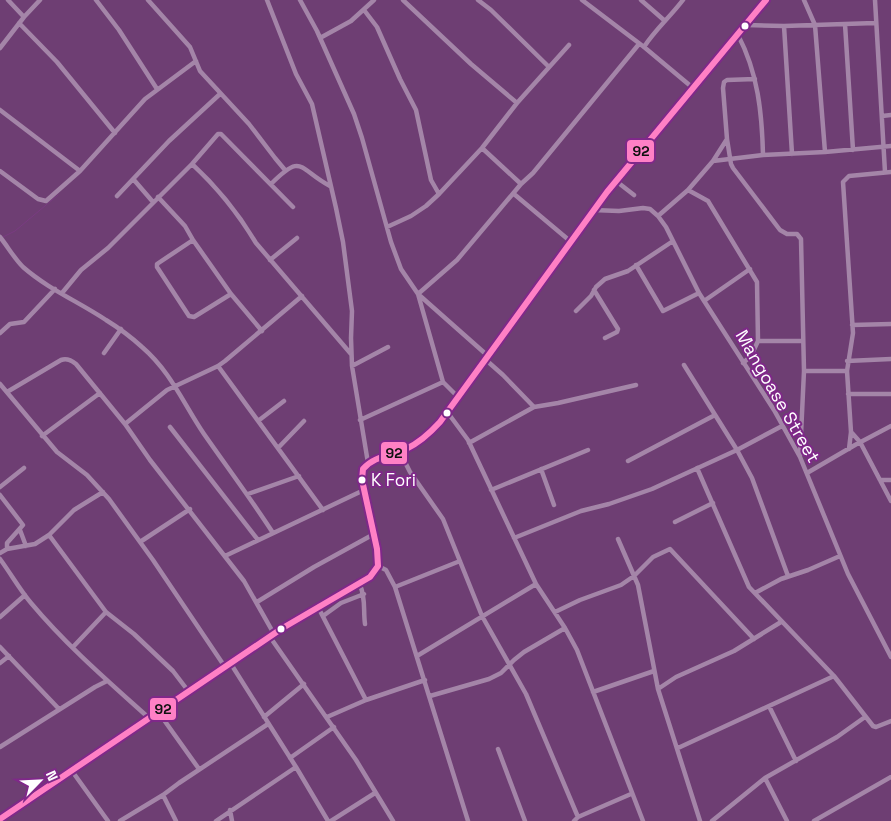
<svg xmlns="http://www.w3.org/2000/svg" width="891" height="821" font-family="'Space Grotesk',sans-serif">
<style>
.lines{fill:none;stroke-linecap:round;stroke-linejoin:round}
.stream{stroke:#793b81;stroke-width:1}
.street{stroke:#a485a8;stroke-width:4.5}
.secondary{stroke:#a180a4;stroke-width:6}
.bus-1-casing{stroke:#7f2889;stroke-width:10}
.bus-1{stroke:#ff80c5;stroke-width:6}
.bus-dot{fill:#fff;stroke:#7f2889;stroke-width:2}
.labels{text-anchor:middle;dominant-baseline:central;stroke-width:4;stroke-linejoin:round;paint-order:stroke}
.bus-label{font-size:17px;fill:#fff;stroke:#7f2889;text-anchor:start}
.street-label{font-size:18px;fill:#fff;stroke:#7f2889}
.line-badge{stroke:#7f2889;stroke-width:2}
.pale-badge-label{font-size:14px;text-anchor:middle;font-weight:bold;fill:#111}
</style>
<rect width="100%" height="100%" fill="#6e3e73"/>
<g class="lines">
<path class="stream" d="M3,237L15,231L58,195"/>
<path class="street" d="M8,0L24,17
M96,0L119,30L157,89
M148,0L190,47L200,71L249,124L275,158L285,170
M267,0L296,74L312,104L336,208L343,242L352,311L351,338L352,366L368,463
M300,0L317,31L354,114L362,138L391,242L401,269L418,294L488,356
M403,0L471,64L517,103
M478,0L491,10L549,67
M582,0L644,47L693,88
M641,0L665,21
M804,0L815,25L825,152
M875,0L885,172
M364,10L377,27L400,79L416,110L431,180L439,194
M19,23L57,62L115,133
M845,24L853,150
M746,25L784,26L875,23
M784,26L792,154
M738,35C758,73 762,113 763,155
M320,38L351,21L374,0
M644,47C655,30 670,17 683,0
M0,48L24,17L40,0
M0,110L80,171
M882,116L891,115
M727,139L731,164L733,168L780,230L787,234H797L801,239L804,371L800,456
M482,148L521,184
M713,161L763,155L825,152L891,146
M192,164C217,187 238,213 256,243L351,354
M0,171L38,199L46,201L80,171L145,99L196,61
M134,180L153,202
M616,181L634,195
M271,184C303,152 298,169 330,186
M688,190L708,201L757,282L758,341L751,356L743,363
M514,194L570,241
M117,196L169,141L220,94
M158,197L185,226L193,240L231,294L262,331
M593,210L619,211L643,208L650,209L658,216L666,227L699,293L774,410L800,457L848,574L891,657
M658,216L688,190L713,161L727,139L723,88L724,82L727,80L755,79
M387,227L411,216L426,206L439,194L482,148L517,103L569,45
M0,237C8,247 14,258 23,267C48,289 79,302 106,320C119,328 131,337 142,347C171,372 183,403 204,434C227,467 251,499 273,533
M193,240L157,264V267L189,316L194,317L231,294
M270,260L297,238
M636,265L663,311L699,293
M594,290L618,329L617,332L605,338
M62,293L81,270L108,248L192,164L218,134H221L293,207
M704,301L750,269
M576,311L591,296L596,287L605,279L628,271L673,241
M852,325L891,324
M0,333L10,324L24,322L55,289
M758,341H803
M104,353L121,329
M486,360L503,375L534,407
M847,361L891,359
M684,365L737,450L752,478L788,576
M218,366L323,510
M352,366L388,347
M804,371H847
M0,384L57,452L87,475L109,499L153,560L225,667
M7,392L61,360C67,358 71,360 76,364L125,424L150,460L244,581L274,634
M848,394H891
M459,398L443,382L418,294L457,260L521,184L533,173L639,44
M448,413L468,440L536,584L565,628L577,650L643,821
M360,420L443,382
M258,421L284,401
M125,424L167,390L218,366L225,361L302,296
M170,427L258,540
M852,433L860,442L891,501
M42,436L100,393
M469,443L534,407L558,403L636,385
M278,448L304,421
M849,449L851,432L847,371L853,333L843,182L849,176L891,172
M400,452L410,472L443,519L482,616L526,694L578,817
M628,461L715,415
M697,468L749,587L834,676L873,726L876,727L891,721
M541,469L554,505
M807,473L855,445L891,426
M880,480H891
M0,487L24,468
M491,490L588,450
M248,494L299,476
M0,495L23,525L7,543V549
M675,522L713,503
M20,530L26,546
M49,535L106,612L134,634L173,671L189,692
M514,538L581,511L609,504L652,489L737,450L782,426
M618,539L638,585L658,689L700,821
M140,542L190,509
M0,553L7,549L35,544L49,535L74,510L103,492
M225,556L364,490
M0,559C11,574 20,590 31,603C67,646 109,682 150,719
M378,566L386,570L395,587L468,821
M360,585C366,599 363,609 365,624
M395,587L460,561
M755,593L781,579L808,570L840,556
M257,602L314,567L374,534
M318,607L366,700
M555,612L580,600L621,585L634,576L653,557L670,549L754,639
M323,616L341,603L364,594
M0,617L25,595
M270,637L356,760L393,821
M0,647L59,709
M73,647L106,612
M417,656L536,584
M0,663L9,656
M231,664L296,767L328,821
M658,689L676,677L734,651L781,622
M593,692L654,671
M430,696L489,679L501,673L514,660L524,652L565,628
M769,706L796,761
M159,713L199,769
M264,717L304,684
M327,717L366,700L425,680
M0,747L95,687L107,681
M678,748L834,676
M498,749L525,821
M290,758L334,727
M72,771L108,821
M765,778L787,821
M163,795L176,821
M230,810L232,821
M120,821L163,795L179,783L268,724
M216,821L296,767
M331,821L375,793
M574,821L578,817L631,794
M712,821L765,778L837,737L865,717
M814,821L891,777"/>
<path class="secondary" d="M0,819L150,719L281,629L370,577L378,566L377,549L362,482C361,477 360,471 364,467C371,457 389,457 400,452C416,446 428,435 440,422L607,192L766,0"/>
<g class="bus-1-casing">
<path id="bus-1" d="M0,819L281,629L370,577L378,566L377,549L362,480L363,469C374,456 391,456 406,449C419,443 430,433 440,422L607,192L766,0"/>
</g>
<use href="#bus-1" class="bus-1"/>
</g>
<g class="bus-dot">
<circle cx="745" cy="26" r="4.5"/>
<circle cx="447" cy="413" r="4.5"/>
<circle cx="362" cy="480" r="4.5"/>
<circle cx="281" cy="629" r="4.5"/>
</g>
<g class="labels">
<g class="bus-label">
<text x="371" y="480">K Fori</text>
</g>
<g class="street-label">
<text transform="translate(778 396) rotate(60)">Mangoase Street</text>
</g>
</g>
<g class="line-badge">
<rect x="626" y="139" width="29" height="24" rx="5" fill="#ff80c5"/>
<rect x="380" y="441" width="28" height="24" rx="5" fill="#ff80c5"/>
<rect x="149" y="697" width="28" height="24" rx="5" fill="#ff80c5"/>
</g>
<g class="pale-badge-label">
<text x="641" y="156">92</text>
<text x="394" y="458">92</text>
<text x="163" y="714">92</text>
</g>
<g transform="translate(40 781) rotate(66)" stroke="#7f2889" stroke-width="4" paint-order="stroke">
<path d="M0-4L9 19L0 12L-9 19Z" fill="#ffffff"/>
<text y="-8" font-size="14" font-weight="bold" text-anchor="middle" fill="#ffffff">N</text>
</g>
</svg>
